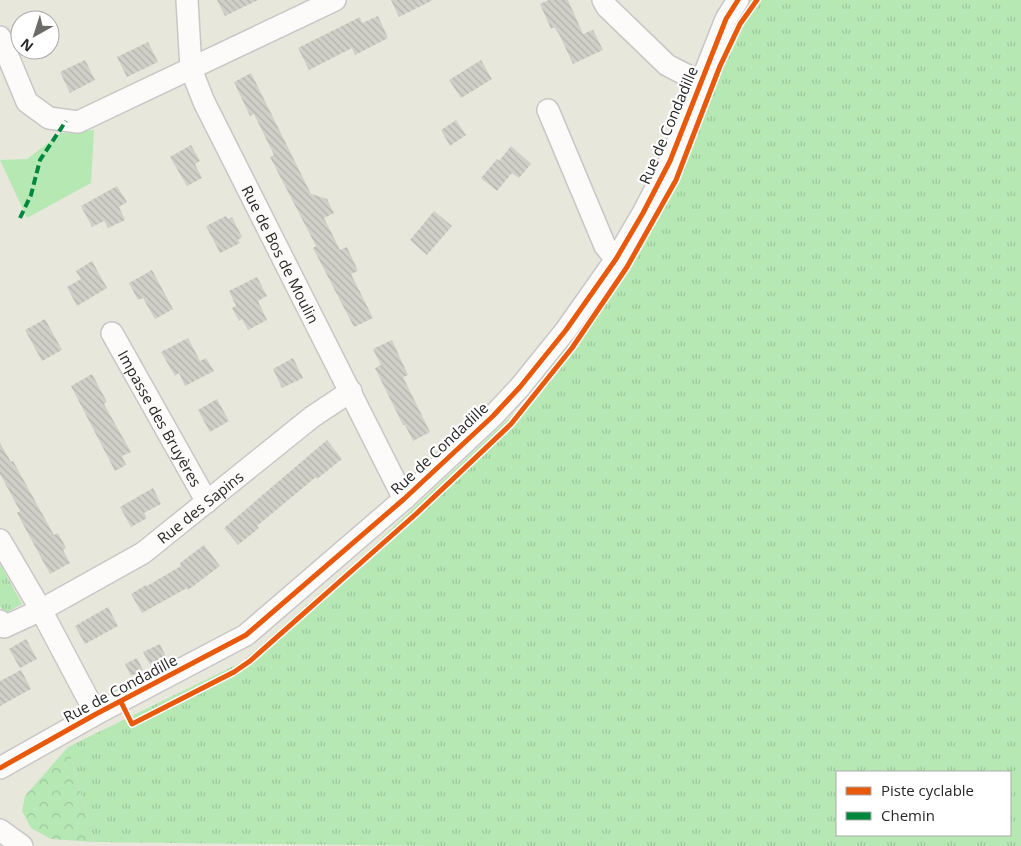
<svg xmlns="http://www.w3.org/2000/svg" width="1021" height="846" font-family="'Open Sans',sans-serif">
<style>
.grass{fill:url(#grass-tufts);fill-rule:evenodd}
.forest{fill:url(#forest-crowns)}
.park{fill:#b6e8b4}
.building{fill:url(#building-back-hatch)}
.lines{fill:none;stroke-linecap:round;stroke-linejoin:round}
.minor-casing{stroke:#c8c7c6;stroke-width:24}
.minor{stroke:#fcfbfa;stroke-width:21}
.quiet{stroke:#00873e;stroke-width:4;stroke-dasharray:8 4;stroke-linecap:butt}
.cycleway-casing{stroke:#fff;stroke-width:8}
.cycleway{stroke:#e8590c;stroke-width:5}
.labels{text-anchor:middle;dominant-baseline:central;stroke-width:4.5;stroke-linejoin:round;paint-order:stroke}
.street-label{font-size:15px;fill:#282828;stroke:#fff}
</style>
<defs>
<pattern id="grass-tufts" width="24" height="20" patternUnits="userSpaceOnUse" patternTransform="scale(1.25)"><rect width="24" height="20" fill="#b6e8b4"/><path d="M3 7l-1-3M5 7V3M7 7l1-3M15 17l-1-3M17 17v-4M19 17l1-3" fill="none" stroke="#9cc79b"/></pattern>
<pattern id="forest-crowns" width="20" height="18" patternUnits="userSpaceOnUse" patternTransform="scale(1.25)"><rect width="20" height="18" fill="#b6e8b4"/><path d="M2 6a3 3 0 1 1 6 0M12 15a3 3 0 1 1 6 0" fill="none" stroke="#9cc79b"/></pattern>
<pattern id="building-back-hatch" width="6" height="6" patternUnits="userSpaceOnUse" patternTransform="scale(1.25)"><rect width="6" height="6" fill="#d0d0c8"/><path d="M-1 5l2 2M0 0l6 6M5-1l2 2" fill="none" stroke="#b3b3ac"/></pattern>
</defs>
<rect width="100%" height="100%" fill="#e8e7dc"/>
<path class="grass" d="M748,0H1021V846H439L94,842L68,747L242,662L371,548L524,404L627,256L736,20ZM837,772H1010V835H837Z
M0,564L22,604L4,614L0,606Z"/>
<path class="forest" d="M68,747L94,842L51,839L31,828L22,811L25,796Z"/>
<path class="park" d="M94,130L91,183L27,218L0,160L27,159L61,133Z"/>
<path class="building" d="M217,0H258L225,16Z
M391,0H433L399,17Z
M549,0H568L583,34L593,30L603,50L573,64L559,34L554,27L551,29L540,4Z
M378,16L388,38L355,55L352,48L309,70L298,48L360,17L362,23Z
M148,42L158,62L127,77L117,57Z
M85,60L95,80L70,93L60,72Z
M481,60L492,79L461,98L449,80Z
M251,73L311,194L327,199L334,213L324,218L340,250L347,247L358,271L351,274L373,318L354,327L313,248L316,246L270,157L274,155L254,114L250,116L234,82Z
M456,120L466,135L450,146L441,130Z
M191,145L200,161L195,164L202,178L187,186L170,157Z
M511,146L531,164L519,178L512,173L497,191L481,178L497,159L499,161Z
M117,186L127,202L119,207L125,220L108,228L104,221L92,227L81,206Z
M434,211L452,226L427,255L410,240Z
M226,216L228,219L232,217L242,237L238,240L240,243L220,253L206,226Z
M92,261L107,288L77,306L67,287L81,279L76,271Z
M152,270L173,309L155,319L143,298L138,300L129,283Z
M257,277L267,296L258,301L267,320L248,330L242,319L239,321L232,308L236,306L229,291Z
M45,319L62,350L42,361L25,330Z
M188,338L200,361L206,358L214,371L185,386L179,373L175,376L161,352Z
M392,340L408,375L403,377L430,432L413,441L405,425H403L375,368L381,365L373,349Z
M293,358L303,378L282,388L273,369Z
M92,374L107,402L104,404L131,452L122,456L126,465L115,471L71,386Z
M217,399L229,421L210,432L198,410Z
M327,440L342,459L317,479L316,477L257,526L259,528L238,545L224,528Z
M0,443L11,462L13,461L54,535L58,533L66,548L63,550L70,563L50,574L17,513L20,511L0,474Z
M153,488L161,504L144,513L147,518L131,527L120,507Z
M204,545L220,566L188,590L187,588L142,613L131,594L146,585L147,586L181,566L180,563Z
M108,607L118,626L85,644L75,626Z
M26,639L37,659L20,668L9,649Z
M160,644L166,657L150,665L143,652Z
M137,658L143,670L131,676L125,664Z
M21,670L31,689L0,706V681Z"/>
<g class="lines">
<g class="minor-casing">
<g id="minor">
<path id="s1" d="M187,0L191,69L204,102L404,499"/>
<path d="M603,0L607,7L667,65L700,82"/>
<path d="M0,37L27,102L49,118L78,122L335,0"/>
<path d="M548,110L605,246L616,259"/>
<path id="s2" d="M112,333L207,502"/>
<path d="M0,540L41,610L96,714"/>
<path id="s3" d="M0,621L4,627L41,610L143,553L312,417L351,391"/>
<path d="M0,768L96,714L246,635L404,499L493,416L520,387L566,330L616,259L643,213L670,161L726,19L738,0"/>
<path d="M0,830L22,846"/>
</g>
</g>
<use href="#minor" class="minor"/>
<path class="quiet" d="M20,218L31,195L40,160L66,121"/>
<g class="cycleway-casing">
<path id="cycleway" d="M121,702L132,724L234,672L250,661L416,514L511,424L572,348L627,267L676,180L720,66L740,24L757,0
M0,768L96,714L246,635L404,499L493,416L520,387L566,330L616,259L643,213L670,161L726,19L738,0"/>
</g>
<use href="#cycleway" class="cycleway"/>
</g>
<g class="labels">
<g class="street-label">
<text transform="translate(668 125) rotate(-67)">Rue de Condadille</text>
<text stroke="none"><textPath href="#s1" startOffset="275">Rue de Bos de Moulin</textPath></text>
<text stroke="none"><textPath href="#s2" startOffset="98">Impasse des Bruyères</textPath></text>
<text transform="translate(439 448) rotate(-43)">Rue de Condadille</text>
<text stroke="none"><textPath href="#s3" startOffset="238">Rue des Sapins</textPath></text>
<text transform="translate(120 688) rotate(-28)">Rue de Condadille</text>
</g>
</g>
<rect x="836" y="771" width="175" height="65" fill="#ffffff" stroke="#a9a9a9"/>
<rect x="846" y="787" width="25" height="8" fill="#e8590c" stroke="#a9a9a9"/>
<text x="881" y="796" font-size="15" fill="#282828">Piste cyclable</text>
<rect x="846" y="812" width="25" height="8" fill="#00873e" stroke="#a9a9a9"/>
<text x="881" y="821" font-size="15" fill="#282828">Chemin</text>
<g transform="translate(35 35) rotate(219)"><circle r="24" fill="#ffffff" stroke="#a9a9a9"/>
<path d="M0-4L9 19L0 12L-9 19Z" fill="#6b6b67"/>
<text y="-8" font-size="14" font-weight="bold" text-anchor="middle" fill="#282828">N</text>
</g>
</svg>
